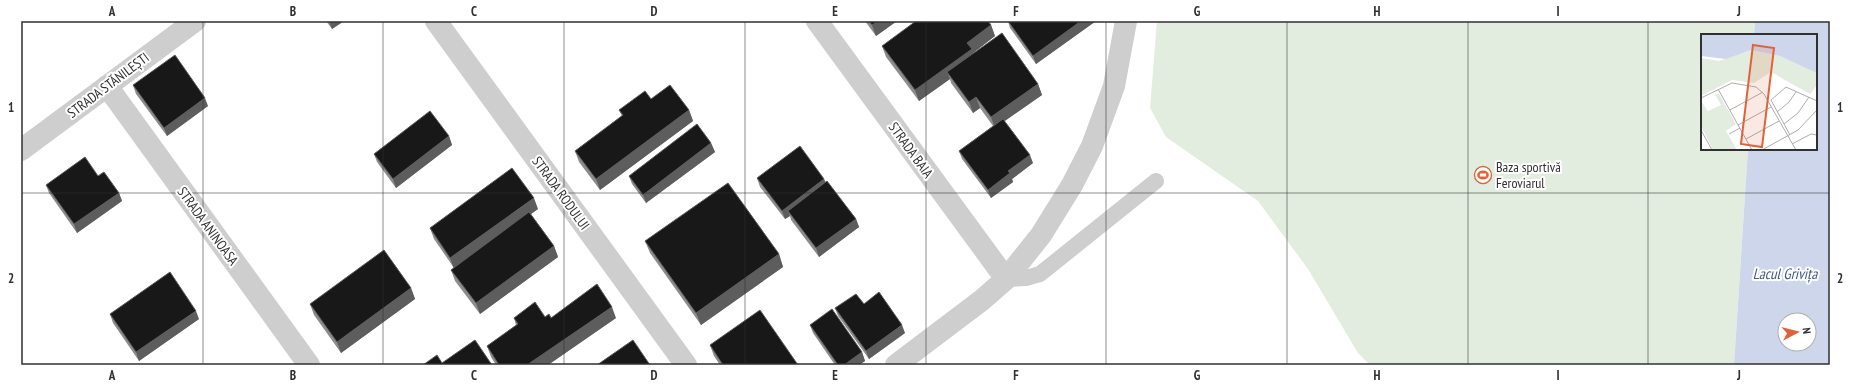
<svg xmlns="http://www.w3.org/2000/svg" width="1851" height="386" font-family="'PT Sans Narrow',sans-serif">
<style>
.green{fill:#e2eddf}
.water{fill:#cdd6eb;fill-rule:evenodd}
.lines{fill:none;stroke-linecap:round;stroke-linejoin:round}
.service{stroke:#cecece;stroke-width:16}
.minor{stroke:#cecece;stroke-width:22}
.wall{fill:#8c8c8c}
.shaded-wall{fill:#5d5d5d}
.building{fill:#181818;stroke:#5d5d5d}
.grid{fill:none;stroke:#313131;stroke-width:1;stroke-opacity:0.55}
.labels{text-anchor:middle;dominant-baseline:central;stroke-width:4;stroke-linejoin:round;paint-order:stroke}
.street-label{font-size:14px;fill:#313131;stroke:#fff}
.poi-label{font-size:14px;fill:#313131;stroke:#fff;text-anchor:start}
.water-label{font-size:15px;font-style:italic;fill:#415990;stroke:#fff}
.inset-road{fill:none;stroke:#adadad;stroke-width:1}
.view{fill:#df623b;fill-opacity:0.15;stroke:#df623b;stroke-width:2}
.inset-edge{fill:none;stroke:#313131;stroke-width:2}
.neatline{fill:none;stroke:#313131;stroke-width:1.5}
.grid-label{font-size:13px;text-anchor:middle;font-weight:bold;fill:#313131}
</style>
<rect width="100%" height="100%" fill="#fff"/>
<path class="green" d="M1157,21H1755L1754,35H1702V149H1748L1734,365H1370L1358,353L1308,269L1258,201L1166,137L1150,108Z"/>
<path class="water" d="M1755,21H1830V365H1734L1748,149H1816V35H1754ZM1785,320H1809V344H1785Z"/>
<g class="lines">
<path class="service" d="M1006,279L1026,278L1040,274L1156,181"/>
<path class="minor" d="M436,21L686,365
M817,21L1006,279
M107,86L309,365
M21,150L195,21
M896,365L982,300L1006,279L1041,235L1072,185L1092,146L1114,86L1126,21"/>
</g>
<path class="wall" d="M326,21H344L332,29Z
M865,21H897L876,36Z
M1008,21H1096L1036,64L1010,28Z
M991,25L995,36L973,53L1038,84L1042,95L1004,121L1033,163L1012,179L1013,182L991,198L962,159L959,151L993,126L980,108L973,113L951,83L950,79L919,101L886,57L882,46Z
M133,85L208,106L167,136L136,94Z
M651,99L689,110L693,121L600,190L579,162L575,151L622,116L619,110Z
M449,136L452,145L396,188L377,162L374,154Z
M711,143L715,152L646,203L632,184L629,176Z
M98,176L119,193L122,201L77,233L49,193L46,185Z
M757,178L824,179L826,183L856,219L859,227L819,257L791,220L790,216L785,219L760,187Z
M538,209L531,214L554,246L558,257L480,314L455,281L451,270L454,268L434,239L430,228Z
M645,241L779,254L783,267L701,325L650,253Z
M411,288L415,299L341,353L314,315L310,304Z
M864,304L905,333L869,359L838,316L835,308Z
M110,314L199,319L139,361L113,323Z
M545,317L551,318H616L548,365H496L491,357L487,346L516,325L514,318Z
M810,325L862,352L865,361L859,365H835L813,333Z
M710,345L798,365H720L714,356Z"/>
<path class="shaded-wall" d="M329,21H344L332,29Z
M878,21H897L876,36L872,25Z
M1081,21H1096L1036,64L1033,56Z
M991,25L995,36L973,53L976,60L947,72L950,79L919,101L915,90L967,43Z
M1038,84L1042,95L995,128L991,117Z
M976,97L980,108L973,113L969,102Z
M205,98L208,106L167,136L164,128Z
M689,110L693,121L600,190L596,179Z
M449,136L452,145L396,188L393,179Z
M711,143L715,152L646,203L643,195Z
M1030,155L1033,163L1012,179L1013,182L991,198L988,190L1008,171Z
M824,179L827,187L788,211L790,216L785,219L782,211Z
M119,193L122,201L77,233L74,224Z
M534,198L538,209L454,269L450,258Z
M856,219L859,227L819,257L816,248Z
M554,246L558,257L480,314L476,303Z
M779,254L783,267L701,325L696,313Z
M411,288L415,299L341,353L337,342Z
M612,307L616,318L548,365H527Z
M196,311L199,319L139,361L136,352Z
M902,325L905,333L869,359L866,351Z
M862,352L865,361L859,365H844Z"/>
<path class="building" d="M869,21H878L872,25Z
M916,21H988L991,25L967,43L972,49L915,90L882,46Z
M1008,21H1081L1033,56Z
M1002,33L1038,84L991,117L976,97L969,102L947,72Z
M175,55L205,98L164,128L133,85Z
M670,85L689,110L596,179L575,151L623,115L619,110L645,91L651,99Z
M430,111L449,136L393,179L374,154Z
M1003,119L1030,155L1008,171L1010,173L988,190L959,151Z
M697,124L711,143L643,195L629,176Z
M800,146L824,179L782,211L757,178Z
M85,157L98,176L104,172L119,193L74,224L46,185Z
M512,168L534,198L450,258L430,228Z
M827,181L856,219L816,248L788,211Z
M728,183L779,254L696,313L645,241Z
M529,212L554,246L476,303L451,270Z
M384,250L411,288L337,342L310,304Z
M170,272L196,311L136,352L110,314Z
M597,284L612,307L527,365H499L487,346L518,324L514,318L535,302L545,317L549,314L551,318Z
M879,292L902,325L866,351L835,308L856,294L864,304Z
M832,309L862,352L844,365H838L810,325Z
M760,310L798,365H723L710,345Z
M475,340L492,365H423L437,355L442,363Z
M633,340L650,365H597Z"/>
<path class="grid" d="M203,21V365M383,21V365M564,21V365M745,21V365M926,21V365M1106,21V365M1287,21V365M1468,21V365M1648,21V365M21,193H1830"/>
<defs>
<g id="stadium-ring" transform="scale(0.9)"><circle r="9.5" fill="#fff" stroke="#df623b" stroke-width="1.5"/><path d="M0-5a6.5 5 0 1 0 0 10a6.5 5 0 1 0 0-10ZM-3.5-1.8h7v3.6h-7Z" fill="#df623b"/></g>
</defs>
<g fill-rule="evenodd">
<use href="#stadium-ring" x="1483" y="175"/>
</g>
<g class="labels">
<g class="street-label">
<text transform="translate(108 85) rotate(-37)">STRADA STĂNILEȘTI</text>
<text transform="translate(911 150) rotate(54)">STRADA BAIA</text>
<text transform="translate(561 193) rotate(54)">STRADA RODULUI</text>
<text transform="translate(208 226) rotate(54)">STRADA ANINOASA</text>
</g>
<g class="poi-label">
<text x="1496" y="167">Baza sportivă<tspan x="1496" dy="16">Feroviarul</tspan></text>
</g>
<g class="water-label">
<text x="1785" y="273">Lacul Grivița</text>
</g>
</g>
<g transform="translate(1701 34)">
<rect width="116" height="116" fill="#fff"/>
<path d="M50,16L79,22L109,35L116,39V51L109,60L70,38L53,49L31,46L0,62V24L18,27ZM14,60H18L35,90L25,97L36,116H12L0,92V67L7,77L20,71Z" fill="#e2eddf"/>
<path d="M0,0H116V39L79,22L50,16L25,25L0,22Z" fill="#cdd6eb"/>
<path class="inset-road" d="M17,55L51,116M0,64L31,49L55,53L63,60L95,116M29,76L62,58M76,78L88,68L95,58M83,90L97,79L108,63M37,91L70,73M0,96L11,116M28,100L39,94M89,101L70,66L85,53L116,67M45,105L78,87M91,110L110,100L116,101M61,116L97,96L116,76"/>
<path class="view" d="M52,11L73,14L61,113L40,110Z"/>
<rect width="116" height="116" class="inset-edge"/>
</g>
<rect width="1851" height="386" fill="none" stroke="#ffffff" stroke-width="44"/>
<g transform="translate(1797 332) rotate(83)"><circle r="19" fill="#ffffff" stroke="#adadad"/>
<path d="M0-3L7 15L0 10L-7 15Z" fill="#df623b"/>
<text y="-6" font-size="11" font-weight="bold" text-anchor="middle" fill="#313131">N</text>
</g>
<rect x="22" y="22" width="1807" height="342" class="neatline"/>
<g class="grid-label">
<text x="112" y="16">A</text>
<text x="293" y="16">B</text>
<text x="474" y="16">C</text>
<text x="654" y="16">D</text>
<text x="835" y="16">E</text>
<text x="1016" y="16">F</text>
<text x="1197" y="16">G</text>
<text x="1377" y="16">H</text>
<text x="1558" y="16">I</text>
<text x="1739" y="16">J</text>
<text x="11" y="112">1</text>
<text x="1840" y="112">1</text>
<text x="11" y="283">2</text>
<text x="1840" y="283">2</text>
<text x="112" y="380">A</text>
<text x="293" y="380">B</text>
<text x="474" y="380">C</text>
<text x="654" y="380">D</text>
<text x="835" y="380">E</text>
<text x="1016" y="380">F</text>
<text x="1197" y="380">G</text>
<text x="1377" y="380">H</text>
<text x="1558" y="380">I</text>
<text x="1739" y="380">J</text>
</g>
</svg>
